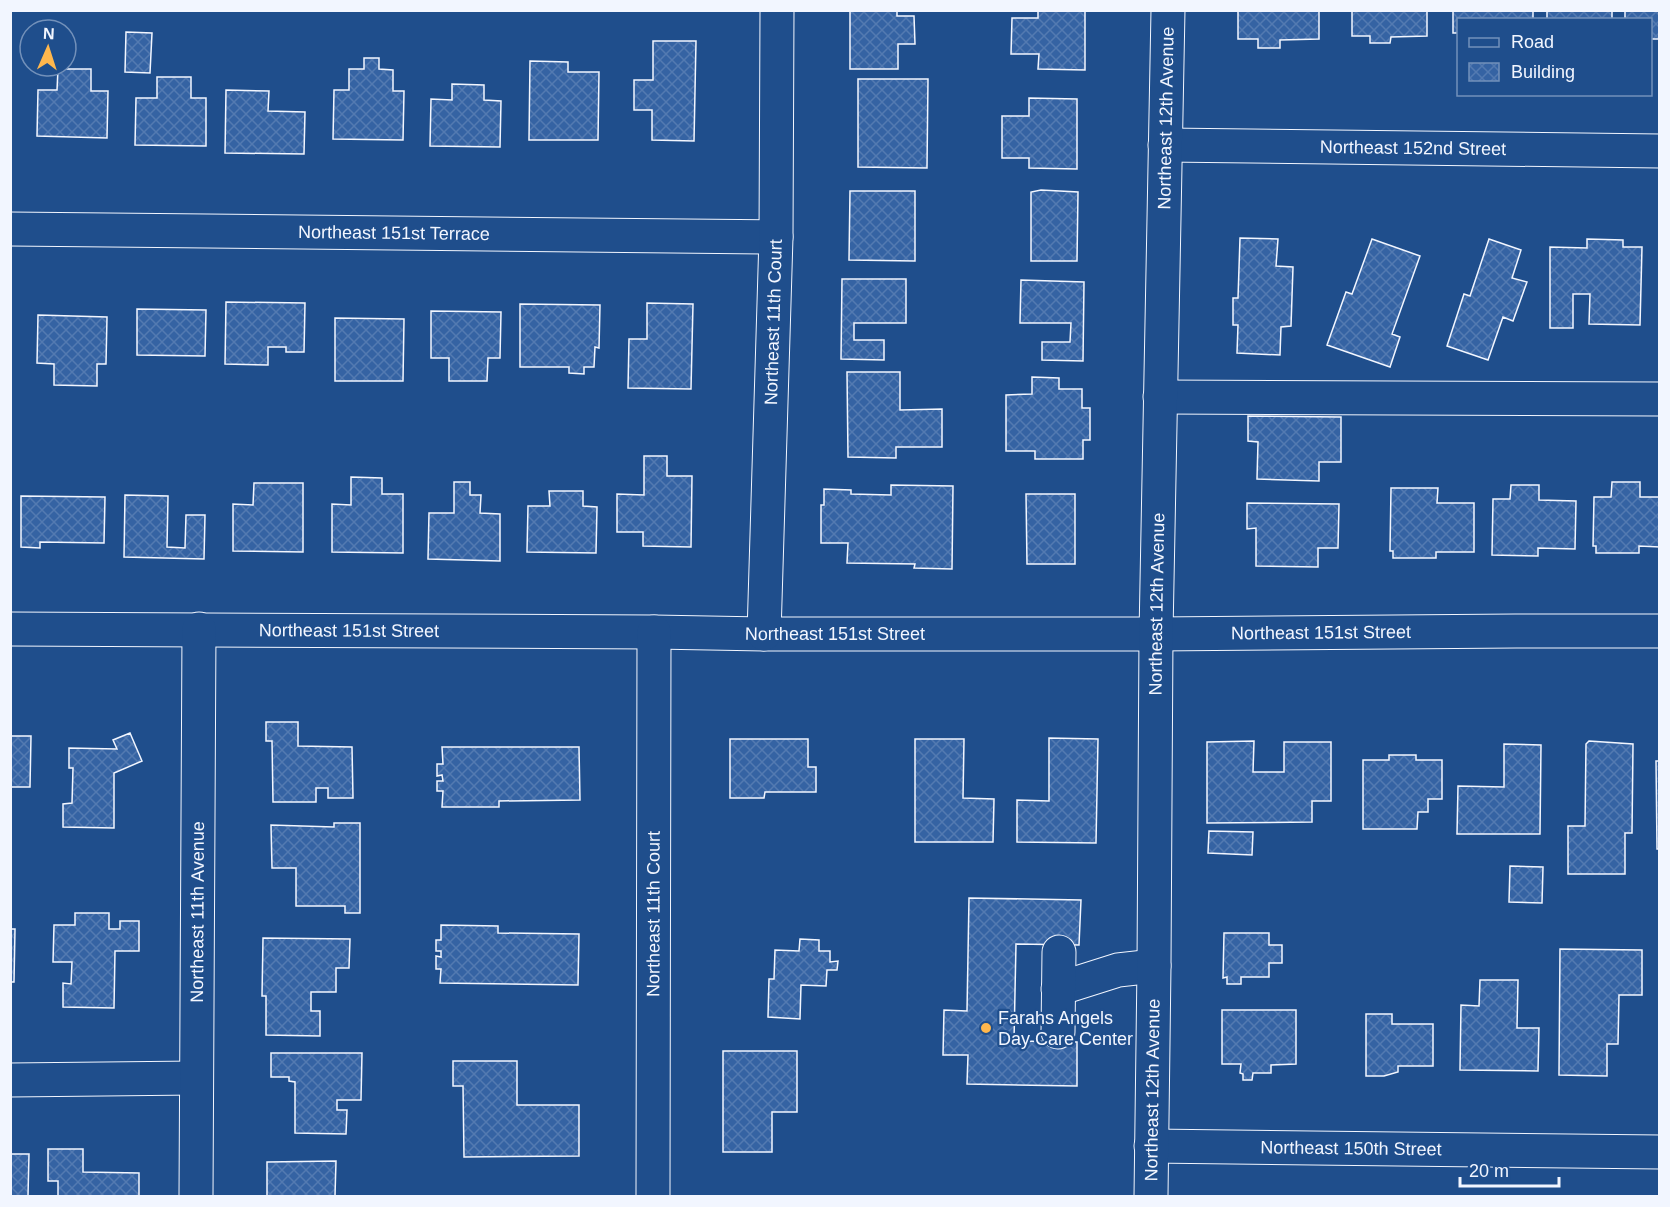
<svg xmlns="http://www.w3.org/2000/svg" width="1670" height="1207" font-family="Arial,sans-serif">
<style>
.building{fill:url(#building-cross-hatch);stroke:#f2f6ff;stroke-width:1.5}
.lines{fill:none;stroke-linecap:round;stroke-linejoin:round}
.minor-casing{stroke:#f2f6ff;stroke-width:35}
.minor{stroke:#1f4e8c;stroke-width:33}
.poi-dot{fill:#ffb74d;stroke:#1f4e8c;stroke-width:2}
.labels{text-anchor:middle;dominant-baseline:central;stroke-width:4.5;stroke-linejoin:round;paint-order:stroke}
.street-label{font-size:18px;fill:#f2f6ff;stroke:#1f4e8c}
.poi-label{font-size:18px;fill:#f2f6ff;stroke:#1f4e8c;text-anchor:start}
</style>
<defs>
<pattern id="building-cross-hatch" width="8" height="8" patternUnits="userSpaceOnUse" patternTransform="scale(1.5)"><rect width="8" height="8" fill="#3563a3"/><path d="M0 0l8 8M0 8l8-8" fill="none" stroke="#537ab1"/></pattern>
</defs>
<rect width="100%" height="100%" fill="#1f4e8c"/>
<path class="building" d="M850,10H897V16H914L915,44H898V69H850Z
M1038,10H1085V70L1038,69L1039,54H1011L1012,18H1038Z
M1238,10H1319V39L1280,40V48H1258V39H1238Z
M1352,10H1427V36L1391,37L1390,43H1370V36H1352Z
M1453,10H1533V20H1458V33H1453Z
M1547,10H1612V20H1547Z
M1625,10H1660V39H1650V20H1625Z
M126,32L152,33L150,73L125,72Z
M653,41H696L694,141L652,140V110H634V80H653Z
M364,58H379V69L393,70V91H404L403,140L333,139L334,90H349V69H364Z
M530,61L568,62V72H599L598,140H529Z
M58,69H91V91H108L107,138L37,136L38,90H57Z
M157,77H191V98H206V146L135,145L136,98H157Z
M858,79H928L927,168L858,167Z
M452,84L484,85V100L501,101L500,147L430,146L431,99L452,100Z
M226,90L269,91L268,111L305,112L304,154L225,153Z
M1029,98L1077,99V169L1029,168V158H1002V116H1029Z
M1041,190L1078,192L1077,261H1031V192Z
M850,191H915V261L849,260Z
M1240,238L1278,239L1276,266L1293,267L1291,326L1281,327L1280,355L1237,353L1238,325H1233V298H1238Z
M1372,239L1420,256L1392,334L1400,337L1390,367L1327,345L1346,292L1352,294Z
M1489,239L1521,250L1512,278L1527,282L1513,321L1503,317L1488,360L1447,346L1464,294L1470,296Z
M1587,239L1623,240V247H1642L1640,325L1589,324L1590,294H1573V328H1550V247L1587,248Z
M842,279H906V323H854V340H884V360L841,359Z
M1021,280L1084,282L1083,361L1042,360V342H1070L1071,323H1020Z
M226,302L305,303L304,352H286V347H268V365L225,364Z
M647,303L693,304L691,389L628,388L629,339H647Z
M520,304L600,305L599,348L595,347L594,367H584V374L569,373V367H520Z
M137,309L206,310L205,356L137,355Z
M431,311L501,312L500,358H488L487,381H449V358H431Z
M38,315L107,317L106,364H97V386L54,385V364L37,363Z
M335,318L404,319L403,381H335Z
M847,372H900V410L942,409V447H896V458L848,457Z
M1032,377L1059,378V389H1082V408H1090V440H1083V459H1035V451H1006V395L1032,394Z
M1248,416L1341,417V462H1319V481L1257,479L1258,442L1248,441Z
M644,456H667V476H692L691,547L643,546V532H617V494L644,495Z
M351,477L382,478V494H403V553L332,552V504L351,505Z
M454,482H470V495H481L480,513L500,514V561L428,559L429,513H454Z
M1612,482H1640V497H1660V547L1639,546V553H1596V546H1593L1594,497H1611Z
M254,483H303V552L233,551V504L253,505Z
M891,485L953,486L952,569L914,568L915,564L847,563L848,543H821V505H824V489L851,490V494L891,495Z
M1511,485H1539V500L1576,501L1575,549L1538,548V556L1492,555L1493,499H1510Z
M1391,488H1438L1437,503H1474V552H1436V558H1393V551H1390Z
M549,491H583V506L597,507L596,553L527,552L528,506H550Z
M1026,494H1075V564H1027Z
M125,495L168,496L167,547L185,548L186,515H205L204,559L124,557Z
M21,496L105,497L104,543L40,542V548L21,547Z
M1247,503L1339,504L1338,548H1318V567L1256,566V528L1247,529Z
M266,722H298V746L352,747L353,798H328V788H316V802H273L272,741H266Z
M130,733L142,761L114,773V828L63,827V804L72,803L73,768H69V748L117,749L113,740Z
M10,736H31L30,787H10Z
M1049,738L1098,739L1096,843L1017,842V800L1049,801Z
M730,739H808V767H816V792H765L764,798H730Z
M915,739H964L963,798L994,799L993,842H915Z
M1254,741L1253,772H1284V742H1331V801H1312V822L1207,823V742Z
M1589,741L1633,744L1632,833H1625V874H1568V826H1585L1586,744Z
M1504,744L1541,745L1540,834H1457L1458,786L1504,787Z
M442,747H579L580,800L499,801V807H442L443,791H437V781H443L442,775L437,776V764H443Z
M1389,755H1416V760H1442V799H1428V812H1418L1417,829H1363V760H1389Z
M1656,761H1660V849H1657Z
M334,823H360V913H345V906H296V868H272L271,825L334,827Z
M1209,831L1253,832L1252,855L1208,853Z
M1510,866L1543,867L1542,903L1509,902Z
M969,898L1081,900L1079,945L1016,944L1014,1041L1077,1042V1086L967,1084L968,1055H943L944,1010L967,1011Z
M75,913H109V929H120V921H139V951H115L114,1008L63,1007V983L71,984L72,962H53L54,925H75Z
M441,925L498,926V933L579,934L578,985L440,983L441,969H436V956L441,957V951H436V940H441Z
M10,929H15L14,982H10Z
M1224,933H1269V945H1282V963H1269V977H1241V984H1227V977L1223,978Z
M263,938L350,939L349,968H336V992H311V1011H320V1036L266,1035V996H262Z
M800,939L819,940V951H830V962L838,961L837,970H827L826,986L801,985L800,1019L768,1017L769,979H774L775,950L799,951Z
M1560,949L1642,950V995H1619L1618,1044H1607V1076L1559,1075Z
M1480,980H1518L1517,1028H1539L1538,1071L1460,1070L1461,1005L1479,1006Z
M1222,1010H1296V1064L1271,1065V1073H1253L1252,1080H1243V1074L1240,1073L1241,1064H1222Z
M1366,1014H1392V1024H1433V1066H1398V1072L1384,1076H1366Z
M723,1051H797V1112H772V1152H723Z
M271,1053H362L361,1100H337V1110H347L346,1134L295,1133V1082L289,1081V1077H271Z
M453,1061H517V1105H579V1156L464,1157L463,1086H453Z
M48,1149H83V1172L139,1173V1196H58V1181H48Z
M10,1154H29L28,1196H10Z
M336,1161L335,1196H267V1162Z"/>
<g class="lines">
<g class="minor-casing">
<g id="minor">
<path id="s1" d="M1165,145L1660,151"/>
<path id="s2" d="M10,229L776,237"/>
<path d="M1160,397L1660,399"/>
<path id="s3" d="M10,629L654,632L764,634H1156L1516,631H1660"/>
<path id="s4" d="M764,634L776,237L777,10"/>
<path d="M1058,989L1118,970L1154,966"/>
<path d="M1058,1032L1059,952"/>
<path d="M10,1080L196,1078"/>
<path id="s5" d="M1151,1146L1660,1152"/>
<path id="s6" d="M196,1196L199,629"/>
<path id="s7" d="M653,1196L654,632"/>
<path id="s8" d="M1151,1196L1154,966L1156,634L1168,10"/>
</g>
</g>
<use href="#minor" class="minor"/>
</g>
<circle class="poi-dot" cx="986" cy="1028" r="6"/>
<g class="labels">
<g class="street-label">
<text stroke="none"><textPath href="#s8" startOffset="1078">Northeast 12th Avenue</textPath></text>
<text stroke="none"><textPath href="#s1" startOffset="248">Northeast 152nd Street</textPath></text>
<text stroke="none"><textPath href="#s2" startOffset="384">Northeast 151st Terrace</textPath></text>
<text stroke="none"><textPath href="#s4" startOffset="312">Northeast 11th Court</textPath></text>
<text stroke="none"><textPath href="#s8" startOffset="592">Northeast 12th Avenue</textPath></text>
<text stroke="none"><textPath href="#s3" startOffset="339">Northeast 151st Street</textPath></text>
<text stroke="none"><textPath href="#s3" startOffset="1311">Northeast 151st Street</textPath></text>
<text stroke="none"><textPath href="#s3" startOffset="825">Northeast 151st Street</textPath></text>
<text stroke="none"><textPath href="#s6" startOffset="284">Northeast 11th Avenue</textPath></text>
<text stroke="none"><textPath href="#s7" startOffset="282">Northeast 11th Court</textPath></text>
<text stroke="none"><textPath href="#s8" startOffset="106">Northeast 12th Avenue</textPath></text>
<text stroke="none"><textPath href="#s5" startOffset="200">Northeast 150th Street</textPath></text>
</g>
<g class="poi-label">
<text x="998" y="1018">Farahs Angels<tspan x="998" dy="21">Day Care Center</tspan></text>
</g>
</g>
<rect width="1670" height="1207" fill="none" stroke="#f2f6ff" stroke-width="24"/>
<rect x="1457" y="18" width="195" height="78" fill="#1f4e8c" stroke="#7391ba" stroke-width="1.5"/>
<rect x="1469" y="38" width="30" height="9" fill="#1f4e8c" stroke="#7391ba" stroke-width="1.5"/>
<text x="1511" y="48" font-size="18" fill="#f2f6ff">Road</text>
<rect x="1469" y="63" width="30" height="18" fill="url(#building-cross-hatch)" stroke="#7391ba" stroke-width="1.5"/>
<text x="1511" y="78" font-size="18" fill="#f2f6ff">Building</text>
<g transform="translate(48 48) rotate(3)"><circle r="28" fill="#1f4e8c" stroke="#7391ba" stroke-width="1.5"/>
<path d="M0-4.5L10 22L0 15L-10 22Z" fill="#ffb74d"/>
<text y="-9" font-size="16" font-weight="bold" text-anchor="middle" fill="#f2f6ff">N</text>
</g>
<path d="M1460 1177v9h99v-9" fill="none" stroke="#f2f6ff" stroke-width="3"/>
<text x="1469" y="1177" font-size="18" fill="#f2f6ff" stroke="#1f4e8c" stroke-width="4.5" paint-order="stroke">20 m</text>
</svg>
